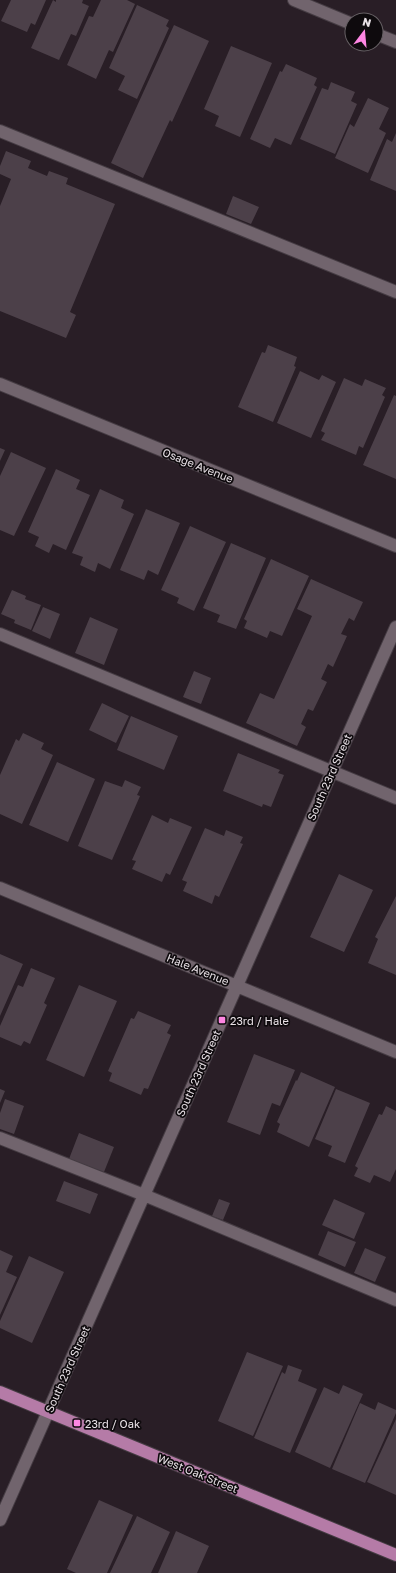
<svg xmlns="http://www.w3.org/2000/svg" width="396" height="1573" font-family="'Golos Text',sans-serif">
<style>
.building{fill:#4c4049}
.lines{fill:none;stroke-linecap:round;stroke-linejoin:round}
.minor-casing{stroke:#453c43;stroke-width:14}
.major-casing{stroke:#453c43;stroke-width:14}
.minor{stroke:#71646d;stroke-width:12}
.major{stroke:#b57ba7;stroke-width:12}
.poi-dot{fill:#fd86e2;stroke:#0e0a0d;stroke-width:1.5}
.labels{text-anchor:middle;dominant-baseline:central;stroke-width:3.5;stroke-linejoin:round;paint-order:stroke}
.street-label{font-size:11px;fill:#e9e2e7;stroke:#0e0a0d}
.poi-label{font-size:11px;fill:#e9e2e7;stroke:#0e0a0d;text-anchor:start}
</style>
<rect width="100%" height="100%" fill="#291e26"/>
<path class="building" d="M11,0H46L35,25L31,23L27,32L1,21Z
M53,0L56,2V0H83L82,3L89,6L76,36L71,34L59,60L31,48Z
M101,0H127L135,4L113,52L109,50L96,79L67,65L89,16L93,17Z
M137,5L169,20L166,26L169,28L137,99L118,90L125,76L109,68Z
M174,25L209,41L172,122L170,120L143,178L111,163Z
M231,46L272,63L240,137L215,126L219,116L204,109Z
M286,64L317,78L314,85L317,87L291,145L275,138L270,148L250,139L280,71L282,72Z
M331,82L355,92L351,101L357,104L335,154L300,139L322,88L328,90Z
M368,98L389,108L379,129L386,133L368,173L335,158L350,124L354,127Z
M396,133V191L370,180L387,139L392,142Z
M6,151L31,161L28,168L47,176L49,171L68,178L66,184L115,204L70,312L76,315L66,338L0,311V206L11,179L0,174V166Z
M233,196L259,207L251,224L226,214Z
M268,345L297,357L294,366L296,367L273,422L238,407L262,352L265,353Z
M300,371L319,380L322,375L336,382L311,438L277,423Z
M344,378L362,386L365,379L386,388L382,395L385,397L363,448L359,446L356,455L321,440L325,433L321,431Z
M394,395L396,396V479L363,465Z
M0,448L5,450L0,461Z
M11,452L46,468L14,536L0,530V476Z
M56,469L80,480L76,489L90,495L66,550L53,544L49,553L35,546L39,537L28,532Z
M100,489L124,500L121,508L134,514L110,569L98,563L95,572L80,565L83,557L72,553Z
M146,509L180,523L158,575L148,570L144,580L120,570Z
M190,526L226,542L194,611L177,603L179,598L161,590Z
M231,543L266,558L236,629L217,622L220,615L203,608Z
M271,559L309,576L282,636L270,631L267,638L244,628L247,621L244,619Z
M311,579L363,602L354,621L349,618L341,634L347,636L333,667L328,664L321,679L327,682L313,711L308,709L301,724L306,727L297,746L246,723L260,693L274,699L312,616L297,609Z
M12,590L26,596L25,599L41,605L31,630L14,623L15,620L1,614Z
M43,607L60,614L50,639L32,631Z
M90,617L118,629L104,665L75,653Z
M194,671L211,678L201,704L183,697Z
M102,703L129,716L116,743L89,730Z
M131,716L178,736L164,770L117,750Z
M23,733L44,743L41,749L53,755L22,824L0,814V775L16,739L19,741Z
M238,753L280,770L278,773L284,775L271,807L263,804L262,807L223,791Z
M57,762L95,779L68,842L29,825Z
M125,780L141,787L137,795L140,796L112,860L78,846L105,781L122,787Z
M152,815L168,823L170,818L192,827L170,875L166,873L162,882L132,869L136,861L132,860Z
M205,828L224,836L226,830L243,837L240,843L243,844L219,897L215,895L212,904L183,891L187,882L182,880Z
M339,874L373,890L344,952L310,937Z
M396,896V975L368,963L378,939L375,937Z
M0,954L23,964L0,1016Z
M31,968L55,978L44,1003L47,1005L30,1044L24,1041L21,1046L0,1037V1026L18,985L23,987Z
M79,985L117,1001L84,1077L46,1060Z
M138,1011L171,1025L167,1033L171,1035L148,1089L144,1088L141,1095L109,1081L112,1073L108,1071L131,1018L134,1019Z
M254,1054L295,1070L280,1106L272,1103L260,1135L227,1122Z
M301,1072L335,1087L309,1147L277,1132L280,1124L277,1122L296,1080L297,1081Z
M0,1089L5,1091L0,1103Z
M336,1089L370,1103L345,1163L328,1156L332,1146L315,1139Z
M5,1099L24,1106L14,1134L0,1129V1113Z
M386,1106L396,1111V1169L390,1182L374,1175L370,1183L354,1176L358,1168L355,1166L379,1114L382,1115Z
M79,1133L114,1147L104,1172L69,1159Z
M64,1181L98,1194L90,1214L56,1201Z
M219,1199L230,1203L223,1220L212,1216Z
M334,1199L365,1213L354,1239L322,1225Z
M328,1231L356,1242L345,1267L318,1255Z
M365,1248L386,1257L375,1282L354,1273Z
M0,1250L13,1256L6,1272L17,1277L0,1315Z
M29,1256L64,1272L32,1343L0,1328V1321Z
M247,1352L283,1366L253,1436L218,1421Z
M288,1365L302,1370L298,1381L317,1389L290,1453L254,1438L282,1372L285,1374Z
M343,1385L363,1394L330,1468L295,1452L324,1387L339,1394Z
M378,1402L396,1410V1413L365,1483L332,1469L360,1403L375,1410Z
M396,1419V1495L367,1482Z
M99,1500L133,1515L107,1573H76L67,1569Z
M137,1516L170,1532L151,1573H110Z
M176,1531L209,1546L197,1573H158Z"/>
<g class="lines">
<g class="minor-casing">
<path id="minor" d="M294,0L352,24
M376,34L396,42
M0,131L396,292
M0,384L396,546
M0,634L396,798
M0,888L396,1052
M0,1138L144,1195L396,1300
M0,1520L396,627"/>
</g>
<g class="major-casing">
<path id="major" d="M0,1392L396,1555"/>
</g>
<use href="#minor" class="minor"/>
<use href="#major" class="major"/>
</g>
<g class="poi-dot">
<rect x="218" y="1016" width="8" height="8" rx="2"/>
<rect x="73" y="1419" width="8" height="8" rx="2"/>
</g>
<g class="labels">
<g class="street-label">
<text transform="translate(198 465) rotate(22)">Osage Avenue</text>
<text transform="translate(329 777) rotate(-66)">South 23rd Street</text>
<text transform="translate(198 969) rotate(22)">Hale Avenue</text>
<text transform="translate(198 1073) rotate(-66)">South 23rd Street</text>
<text transform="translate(67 1369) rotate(-66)">South 23rd Street</text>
<text transform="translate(198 1473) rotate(22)">West Oak Street</text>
</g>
<g class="poi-label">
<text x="230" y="1020">23rd / Hale</text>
<text x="85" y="1423">23rd / Oak</text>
</g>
</g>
<g transform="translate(364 32) rotate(16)"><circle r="19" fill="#0e0a0d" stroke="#666064"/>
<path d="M0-3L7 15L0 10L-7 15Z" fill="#fd86e2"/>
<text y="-6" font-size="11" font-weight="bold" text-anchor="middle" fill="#e9e2e7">N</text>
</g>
</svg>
